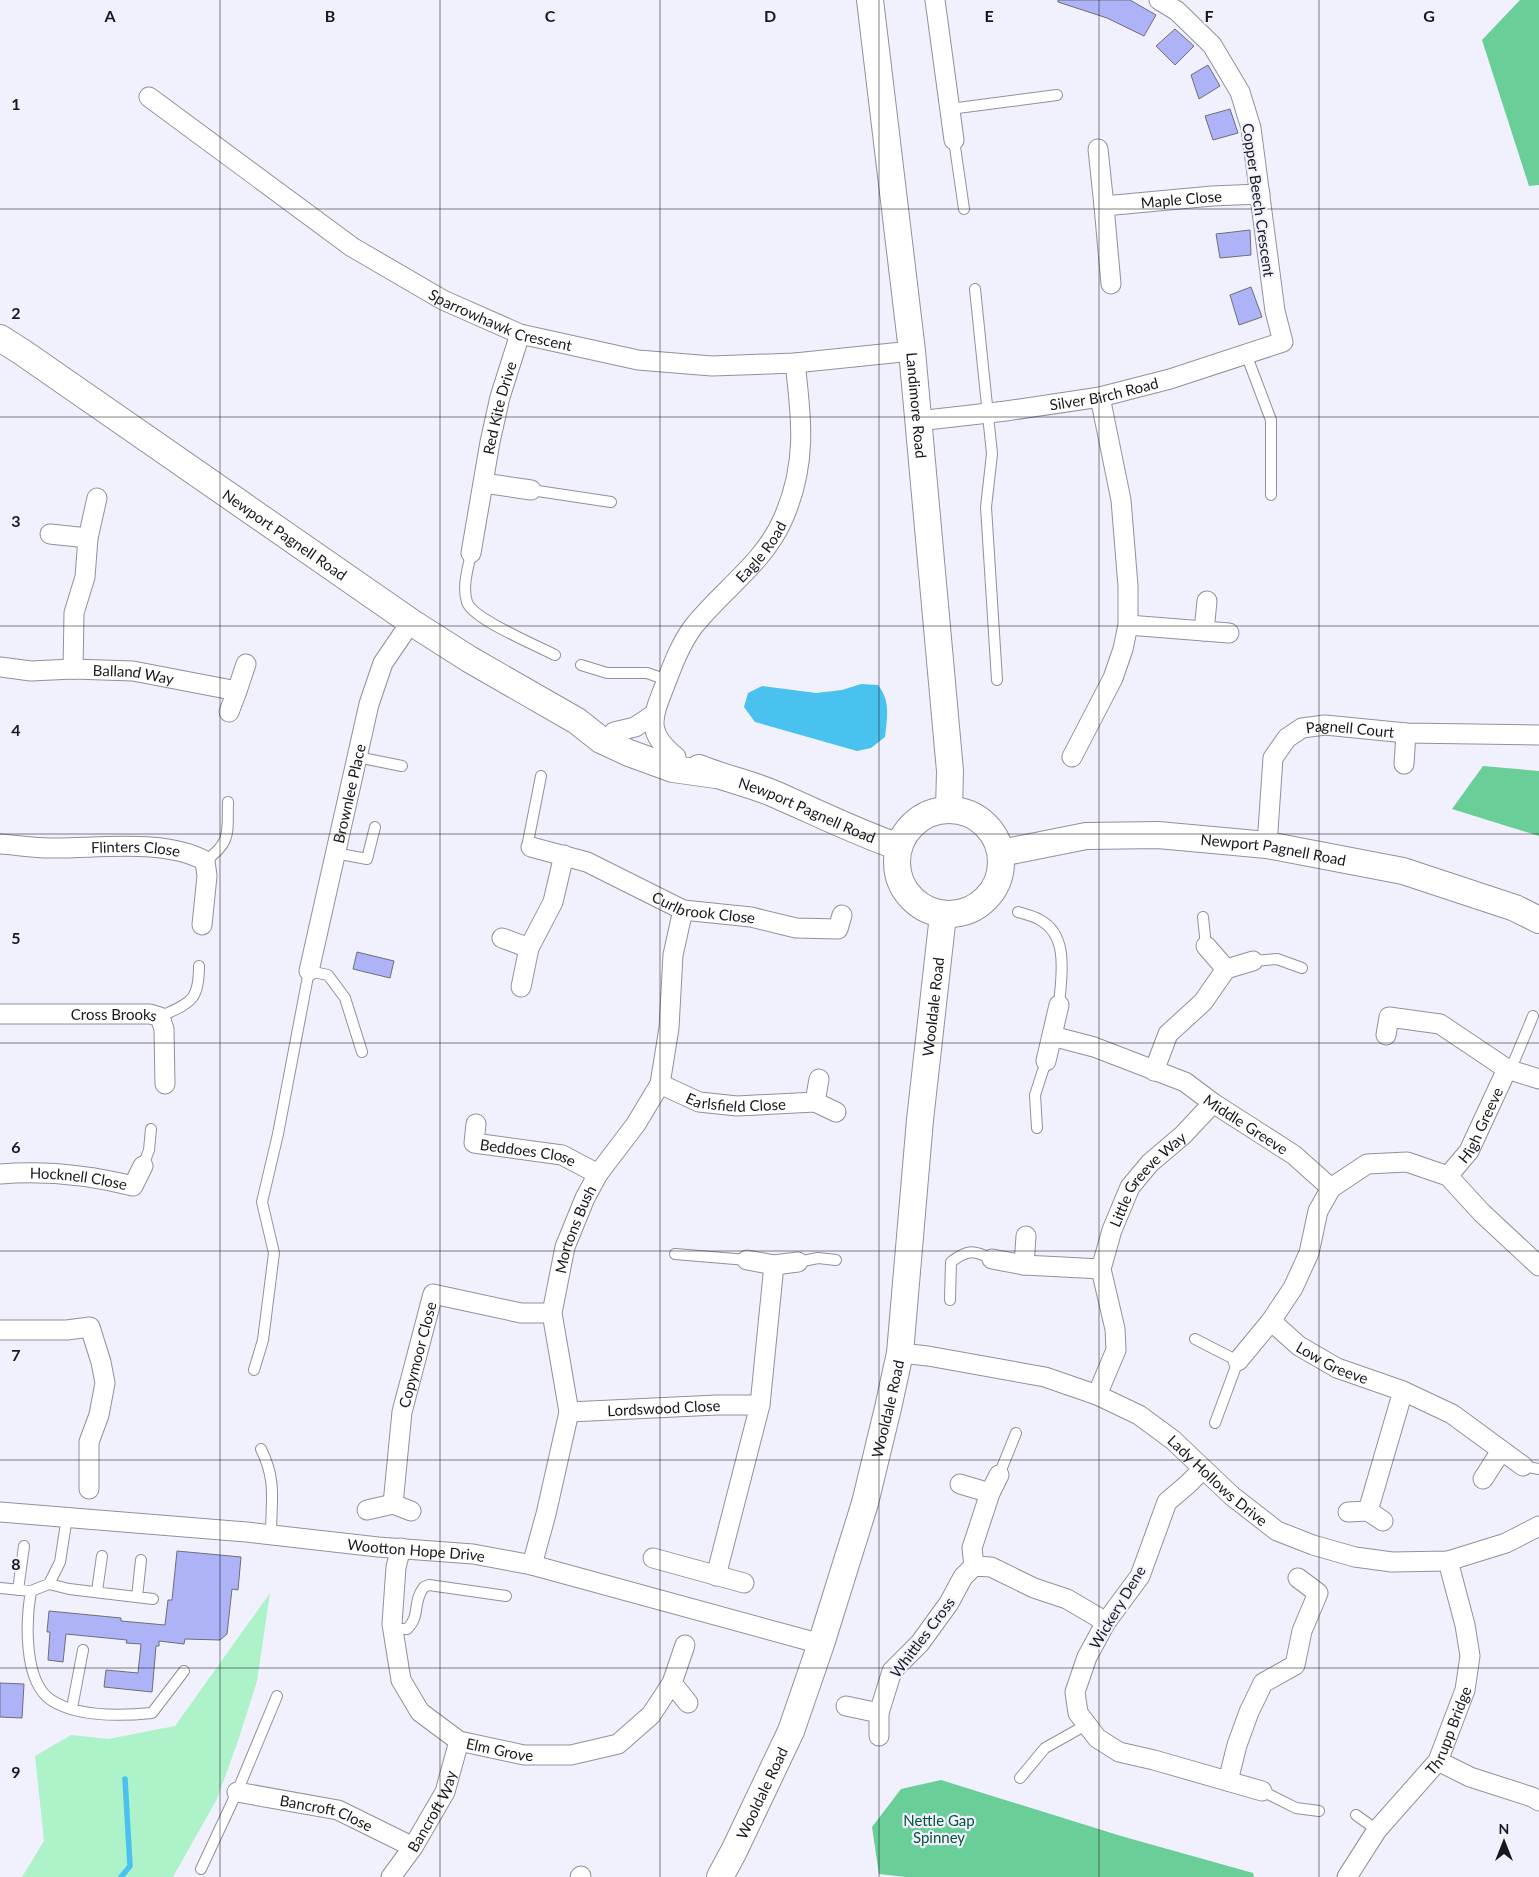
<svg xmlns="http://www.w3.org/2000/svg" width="1539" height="1877" font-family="Lato,sans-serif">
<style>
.green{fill:#aef2ca}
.forest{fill:#69ce98}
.water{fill:#49c2ef}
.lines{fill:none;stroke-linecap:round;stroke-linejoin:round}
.stream{stroke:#49c2ef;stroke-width:5.5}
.building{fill:#aeb3f8;stroke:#6d6e78}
.lane-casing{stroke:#90919c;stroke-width:12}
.street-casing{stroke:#90919c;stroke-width:21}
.secondary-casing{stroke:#90919c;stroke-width:28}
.lane{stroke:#fff;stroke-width:10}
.street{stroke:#fff;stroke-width:19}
.secondary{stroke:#fff;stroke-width:26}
.grid{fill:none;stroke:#19191d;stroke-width:1;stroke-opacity:0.55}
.labels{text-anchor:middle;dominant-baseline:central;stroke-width:4.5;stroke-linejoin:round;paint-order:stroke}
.street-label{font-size:15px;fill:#19191d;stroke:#f0f1fd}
.park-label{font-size:15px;fill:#045736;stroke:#f0f1fd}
.grid-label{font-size:16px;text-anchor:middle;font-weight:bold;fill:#19191d;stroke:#f0f1fd;stroke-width:4.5;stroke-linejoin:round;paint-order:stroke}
</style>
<rect width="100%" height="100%" fill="#f0f1fd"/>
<path class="green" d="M270,1593L257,1681L238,1741L217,1799L173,1877H22L44,1841L35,1756L71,1735L108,1739L175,1726Z"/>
<path class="forest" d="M1520,0H1539V185L1529,186L1482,40Z
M1483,766L1539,771V836L1452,809Z
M941,1780L1121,1836L1253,1873L1254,1877H906L879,1874L872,1827L901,1789Z"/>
<path class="water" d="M861,684L878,685C891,702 887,717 885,737L871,748L857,751L755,722L744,707L748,693L762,686L816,693L842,690Z"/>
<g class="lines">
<path class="stream" d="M121,1877L130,1866L125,1779"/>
</g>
<path class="building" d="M1058,0H1130L1156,15L1144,36L1107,18L1058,2Z
M1175,29L1194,46L1175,65L1156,46Z
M1208,65L1220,86L1199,99L1191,75Z
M1230,109L1238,133L1213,140L1205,116Z
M1250,230L1251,255L1220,258L1216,234Z
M1251,287L1262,317L1239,325L1230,295Z
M357,952L394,961L390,978L353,969Z
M177,1551L241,1557L238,1590L232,1589L227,1634L220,1640L185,1639L184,1644L159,1641V1646H156L152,1692L104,1687L106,1670L138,1673L141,1644L126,1643L127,1640L66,1634L63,1662L48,1660L50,1632H47L49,1611L121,1618V1621L165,1625L168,1600H172Z
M0,1683L24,1684L22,1718L0,1717Z"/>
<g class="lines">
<g class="lane-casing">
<path id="lane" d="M950,109L1057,95
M954,140L964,209
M975,289L992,454L986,507L997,680
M1246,354L1271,420V495
M531,490L611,502
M471,553C468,569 462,586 467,602C472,619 538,646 555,655
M581,665L607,673H647L667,680
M357,757L402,766
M531,847L528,842L541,776
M335,853L367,859L375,827
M205,861C232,842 227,833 228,802
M1018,912C1025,914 1034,916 1040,920C1070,936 1061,978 1059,1005
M1203,917L1206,946
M1253,961L1277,959L1302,968
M160,1017C190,1002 199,1002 199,966
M1510,1071L1533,1016
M1037,1128L1035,1095L1046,1061
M143,1166L149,1150L151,1129
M675,1254L747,1260
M798,1262L818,1258L836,1260
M950,1300L951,1262C968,1249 974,1250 992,1259
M1195,1339L1238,1361L1215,1423
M254,1370L263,1340L274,1253L262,1202L278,1134L309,971L328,975L345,998L362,1052
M261,1449C277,1481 271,1501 271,1535
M1523,1466L1539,1469
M999,1475L1016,1433
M49,1584L69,1589L153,1599
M0,1588L31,1591L49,1584L60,1562L67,1517
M18,1590L24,1546
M31,1591C26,1620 23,1681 51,1700C77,1717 122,1716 152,1713L184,1671
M97,1591L102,1556
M137,1597L141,1560
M393,1629H407C421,1616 412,1602 424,1587L429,1585L506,1596
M72,1708L83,1650
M1020,1778L1045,1748L1086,1725
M1262,1791L1296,1808L1319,1811
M1356,1815L1377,1830
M201,1869L237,1792L277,1696"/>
</g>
<g class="street-casing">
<g id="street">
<path d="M935,0L954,140"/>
<path id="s1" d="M149,97L352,247L443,300L520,334L638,360L712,366L795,363L912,351"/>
<path d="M1098,149L1104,206"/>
<path id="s2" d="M1111,284L1104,206L1212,196L1260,194"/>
<path id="s3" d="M918,421L1006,411L1100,397L1170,379L1283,342L1275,311L1251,128L1240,92L1212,45L1177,11L1159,0"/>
<path d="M484,483L531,490"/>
<path d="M50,534L88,538L85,577L74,613L73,669"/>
<path d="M88,538L97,498"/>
<path id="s4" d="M471,553L490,442L500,397L520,334"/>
<path d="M1128,625L1229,633"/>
<path d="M1204,631L1207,601"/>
<path id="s5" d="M0,667L31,671L73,669L133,671L237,691L246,664"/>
<path d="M229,712L237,691"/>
<path d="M614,732L635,727L653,715"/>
<path id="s6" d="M676,757C645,732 652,718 665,685C673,664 680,645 693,627C722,590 764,563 783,519C807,465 802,420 795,363"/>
<path d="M1072,757L1113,678L1123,649L1128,625V586L1121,500L1100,397"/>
<path d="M1404,764L1406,733"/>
<path id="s7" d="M0,844C16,845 33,848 50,848C95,849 165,838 205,861L207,876L202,925"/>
<path id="s8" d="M1267,845L1273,758L1287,738L1302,728L1325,725L1406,733L1539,735"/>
<path id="s9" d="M531,847L587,862L683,910L751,917L796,928L838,929L842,915"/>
<path d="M502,938L529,948"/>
<path d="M1206,946L1226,969L1253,961"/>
<path id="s10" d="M309,971L369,704L383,663L411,622"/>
<path d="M521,987L529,948L553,902L564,855"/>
<path id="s11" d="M0,1014H150L160,1017L164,1029L165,1084"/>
<path d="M1386,1035L1389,1017L1440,1024L1507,1069L1539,1079"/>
<path id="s12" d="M1052,1036L1094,1047L1185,1082L1213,1103L1294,1155L1331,1188L1367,1164L1407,1162L1448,1176L1482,1213L1539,1266"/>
<path d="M1046,1061L1059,1005"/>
<path d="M1154,1071L1168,1034L1203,1002L1226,969"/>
<path id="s13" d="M660,1084L699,1102L737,1106L815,1102L819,1079"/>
<path d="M815,1102L836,1112"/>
<path id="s14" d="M476,1124L474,1143L562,1155L598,1174"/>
<path id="s15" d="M0,1174C45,1170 89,1175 133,1186L143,1166"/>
<path id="s16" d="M1448,1176L1469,1151L1507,1069"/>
<path d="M992,1259L1024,1265L1101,1269"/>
<path d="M774,1265L798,1262"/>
<path d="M1024,1265L1026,1236"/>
<path id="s17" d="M1271,1321L1299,1346L1337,1368L1403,1391L1452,1414L1523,1466"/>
<path d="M0,1330H67L90,1327L101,1362L105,1383L99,1415L89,1442V1489"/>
<path id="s18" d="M900,1353L928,1356L1045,1377L1097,1395L1139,1415L1173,1440L1232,1496L1277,1531L1313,1545L1355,1557L1392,1562L1448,1561L1506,1543L1539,1526"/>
<path d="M1238,1361L1271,1321L1293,1288L1309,1253L1318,1211L1331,1188"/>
<path id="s19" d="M1097,1395L1116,1350L1115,1329L1101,1269L1112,1230L1130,1187L1150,1163L1183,1135L1213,1103"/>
<path id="s20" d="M569,1412L717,1405H760"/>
<path d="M1203,1469L1188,1484L1167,1502L1140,1576L1106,1622L1087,1657L1075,1692L1078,1713L1097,1738L1119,1752L1154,1760L1262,1791"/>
<path d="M1483,1479L1501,1451"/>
<path d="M960,1484L990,1493"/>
<path d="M367,1510L393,1504"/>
<path id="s21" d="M411,1511L393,1504L402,1412L433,1294L521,1313H552"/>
<path d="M1368,1511L1403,1391"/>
<path id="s22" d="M0,1512L246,1532L378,1547L473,1554L532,1565L821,1644"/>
<path d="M1348,1512L1368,1511L1383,1521"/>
<path id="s23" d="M401,1548L396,1567L392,1624L401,1680L420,1712L459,1741L524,1755H571L618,1744L651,1715L672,1683"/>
<path d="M653,1558L744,1583"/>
<path id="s24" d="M532,1565L546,1514L569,1412L552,1313L565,1247L585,1198L598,1174L636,1124L660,1084L669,1028L673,955L683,910"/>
<path d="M974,1566L972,1548L990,1493L999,1475"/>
<path d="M716,1576L760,1405L774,1265L747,1260"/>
<path d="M685,1645L672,1683L688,1703"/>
<path d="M846,1706L879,1713"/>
<path d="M879,1736V1713L892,1671L920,1643L949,1603L963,1577L974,1566L991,1567L1034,1588L1067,1599L1106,1622"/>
<path d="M1438,1761L1470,1777L1532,1797L1539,1801"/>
<path d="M1228,1781L1237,1745L1249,1712L1263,1683L1295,1665L1302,1631L1318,1593L1298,1578"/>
<path id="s25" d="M237,1792L338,1810L413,1847"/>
<path id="s26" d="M391,1877L413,1847L445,1792L459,1741"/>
<path d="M580,1877L581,1876"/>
<path id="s27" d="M1347,1877L1377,1830L1438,1761L1465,1690L1470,1656L1465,1625L1448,1561"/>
</g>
</g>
<g class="secondary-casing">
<g id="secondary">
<path id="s28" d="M870,0L912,351L950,771L949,810"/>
<path id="s29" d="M0,338L22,352L411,622L469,659L577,721L601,740L629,753L673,769L716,775"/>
<path id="s30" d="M699,768C723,778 748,783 772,793C814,811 855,832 899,847"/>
<circle cx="949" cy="862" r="52"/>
<path id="s31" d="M1001,853L1086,836L1158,835L1267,845L1403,871L1515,908L1539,920"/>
<path id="s32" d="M720,1877L734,1851L791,1731L821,1644L865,1503L888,1408L900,1353L920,1120L943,915"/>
</g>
</g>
<use href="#lane" class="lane"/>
<use href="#street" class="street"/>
<use href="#secondary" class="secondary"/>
</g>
<path class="grid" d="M220,0V1877M440,0V1877M660,0V1877M879,0V1877M1099,0V1877M1319,0V1877M0,209H1539M0,417H1539M0,626H1539M0,834H1539M0,1043H1539M0,1251H1539M0,1460H1539M0,1668H1539"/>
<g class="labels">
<g class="street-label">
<text stroke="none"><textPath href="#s2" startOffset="156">Maple Close</textPath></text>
<text transform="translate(1259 200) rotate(82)">Copper Beech Crescent</text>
<text stroke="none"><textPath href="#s1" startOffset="419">Sparrowhawk Crescent</textPath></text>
<text stroke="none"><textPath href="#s3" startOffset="188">Silver Birch Road</textPath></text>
<text stroke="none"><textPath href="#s28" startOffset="408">Landimore Road</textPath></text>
<text stroke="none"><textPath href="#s4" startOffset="148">Red Kite Drive</textPath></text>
<text stroke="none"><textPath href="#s29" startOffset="346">Newport Pagnell Road</textPath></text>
<text stroke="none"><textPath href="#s6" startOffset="248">Eagle Road</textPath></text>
<text stroke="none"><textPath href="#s5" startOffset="134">Balland Way</textPath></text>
<text stroke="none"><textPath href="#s8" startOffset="178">Pagnell Court</textPath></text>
<text stroke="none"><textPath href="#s10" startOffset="182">Brownlee Place</textPath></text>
<text stroke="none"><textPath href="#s30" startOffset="116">Newport Pagnell Road</textPath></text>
<text stroke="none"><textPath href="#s7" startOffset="136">Flinters Close</textPath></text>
<text stroke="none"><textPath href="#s31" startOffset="275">Newport Pagnell Road</textPath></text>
<text stroke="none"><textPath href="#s9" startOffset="185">Curlbrook Close</textPath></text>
<text stroke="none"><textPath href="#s32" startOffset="904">Wooldale Road</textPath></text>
<text stroke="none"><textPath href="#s11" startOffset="114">Cross Brooks</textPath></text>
<text stroke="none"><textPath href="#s13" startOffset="80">Earlsfield Close</textPath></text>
<text stroke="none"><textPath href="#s12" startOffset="215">Middle Greeve</textPath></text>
<text stroke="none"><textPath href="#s16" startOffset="61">High Greeve</textPath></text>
<text stroke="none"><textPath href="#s14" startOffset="74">Beddoes Close</textPath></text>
<text stroke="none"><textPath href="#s15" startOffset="79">Hocknell Close</textPath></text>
<text stroke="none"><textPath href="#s19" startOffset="235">Little Greeve Way</textPath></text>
<text stroke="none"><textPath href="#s24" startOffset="345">Mortons Bush</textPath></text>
<text stroke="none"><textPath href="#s21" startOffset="171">Copymoor Close</textPath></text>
<text stroke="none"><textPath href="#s17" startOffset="75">Low Greeve</textPath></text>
<text stroke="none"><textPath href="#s20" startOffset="95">Lordswood Close</textPath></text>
<text stroke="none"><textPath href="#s32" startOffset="499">Wooldale Road</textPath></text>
<text stroke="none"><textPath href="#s18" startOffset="351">Lady Hollows Drive</textPath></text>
<text stroke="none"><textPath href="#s22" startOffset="418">Wootton Hope Drive</textPath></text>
<text transform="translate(1117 1607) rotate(-59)">Wickery Dene</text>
<text transform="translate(922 1637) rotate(-53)">Whittles Cross</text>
<text stroke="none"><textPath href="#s27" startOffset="180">Thrupp Bridge</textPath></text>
<text stroke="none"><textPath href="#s23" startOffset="261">Elm Grove</textPath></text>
<text stroke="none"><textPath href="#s32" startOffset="94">Wooldale Road</textPath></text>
<text stroke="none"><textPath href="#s26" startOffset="78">Bancroft Way</textPath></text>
<text stroke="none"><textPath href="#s25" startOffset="92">Bancroft Close</textPath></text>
</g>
<g class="park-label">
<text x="939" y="1820">Nettle Gap<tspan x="939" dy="17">Spinney</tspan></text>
</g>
</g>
<g class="grid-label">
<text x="110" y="22">A</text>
<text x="330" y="22">B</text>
<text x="550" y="22">C</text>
<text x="770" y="22">D</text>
<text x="989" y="22">E</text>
<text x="1209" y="22">F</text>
<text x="1429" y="22">G</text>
<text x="16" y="110">1</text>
<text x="16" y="319">2</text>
<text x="16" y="527">3</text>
<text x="16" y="736">4</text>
<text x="16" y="944">5</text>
<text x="16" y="1153">6</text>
<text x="16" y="1361">7</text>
<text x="16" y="1570">8</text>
<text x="16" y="1778">9</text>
</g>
<g transform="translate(1504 1842)" stroke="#f0f1fd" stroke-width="4" paint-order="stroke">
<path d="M0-4L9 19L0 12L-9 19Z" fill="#19191d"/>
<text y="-8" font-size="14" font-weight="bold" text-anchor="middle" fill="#19191d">N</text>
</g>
</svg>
